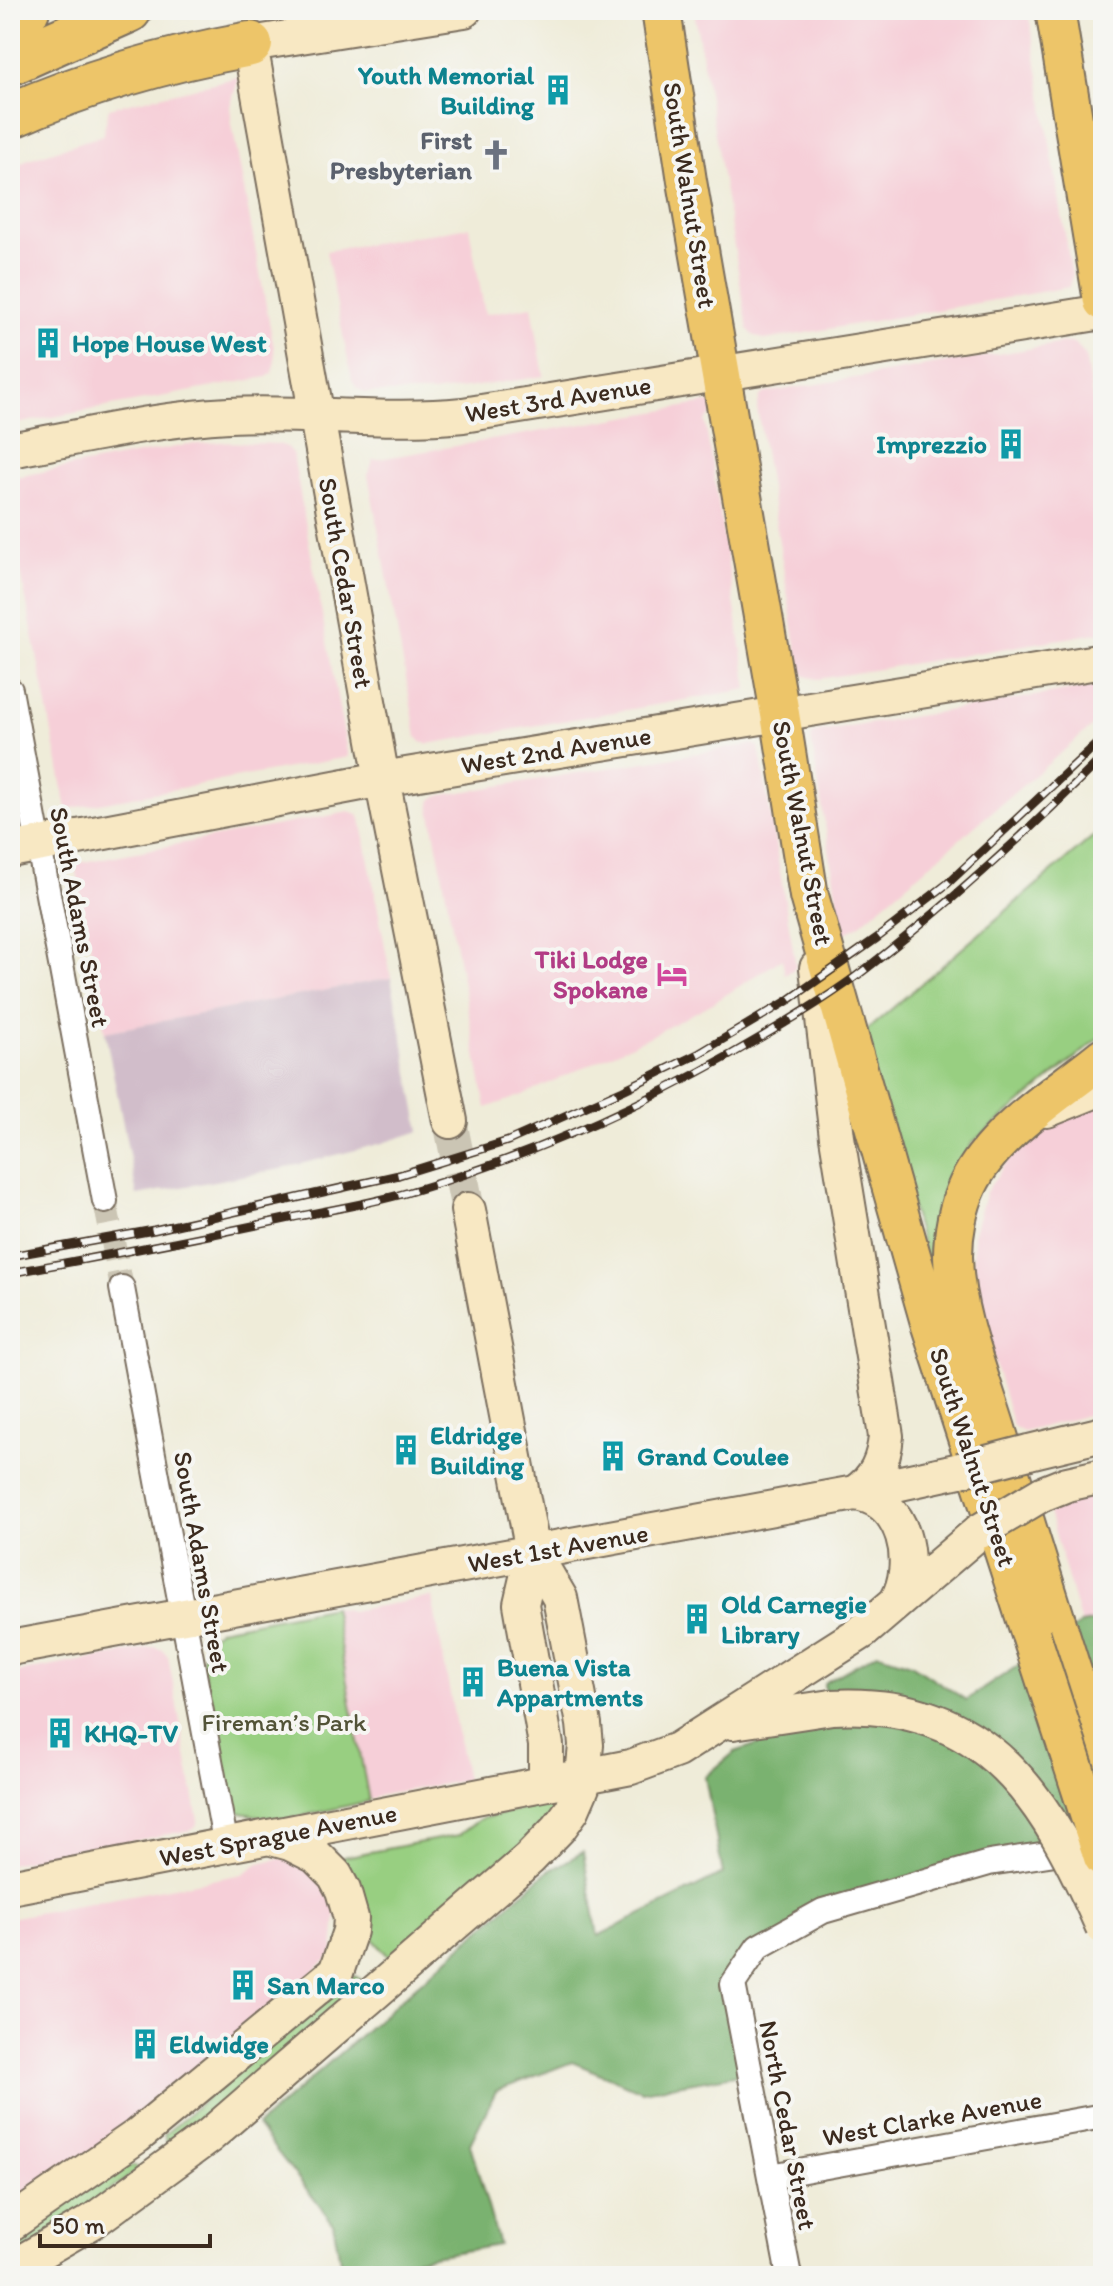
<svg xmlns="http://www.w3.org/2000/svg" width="1113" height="2286" font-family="Itim,sans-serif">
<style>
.built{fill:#f6cfd8}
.industrial{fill:#d1bdca}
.green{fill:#98cf81;stroke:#6a7c50;stroke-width:2}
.forest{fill:#7ab26f;stroke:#5a6e46;stroke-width:2}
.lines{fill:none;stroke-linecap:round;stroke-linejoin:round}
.street-tunnel{stroke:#cbc5b4;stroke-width:24;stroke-dasharray:24 12;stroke-linecap:butt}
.secondary-tunnel{stroke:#cbc5b4;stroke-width:34;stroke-dasharray:34 17;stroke-linecap:butt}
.street-casing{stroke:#7a6e5f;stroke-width:28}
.secondary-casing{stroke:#7a6e5f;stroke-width:38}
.primary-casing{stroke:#7a6e5f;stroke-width:42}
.highway-casing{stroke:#7a6e5f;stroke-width:48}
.street{stroke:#fff;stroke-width:24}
.secondary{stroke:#f8e8c3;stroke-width:34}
.primary{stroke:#edc569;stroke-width:38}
.highway{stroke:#edc569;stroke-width:44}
.rail-casing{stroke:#3b2a1e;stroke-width:9}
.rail{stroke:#f6f6f2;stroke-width:6;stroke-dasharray:18;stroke-linecap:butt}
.secondary-bridge-casing{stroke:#7a6e5f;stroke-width:38;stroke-linecap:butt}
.primary-bridge-casing{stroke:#7a6e5f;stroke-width:42;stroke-linecap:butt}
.secondary-bridge{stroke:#f8e8c3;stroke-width:34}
.primary-bridge{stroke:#edc569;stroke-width:38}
.labels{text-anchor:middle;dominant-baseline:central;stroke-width:8;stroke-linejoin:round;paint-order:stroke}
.culture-label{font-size:26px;font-weight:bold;fill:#0d838f;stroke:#f6f6f2;text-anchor:start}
.worship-label{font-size:26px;font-weight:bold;fill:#5b616d;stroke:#f6f6f2;text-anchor:end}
.street-label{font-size:26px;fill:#3b2a1e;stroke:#f6f6f2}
.hotel-label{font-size:26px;font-weight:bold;fill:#b23c85;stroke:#f6f6f2;text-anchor:end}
.park-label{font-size:26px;fill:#525337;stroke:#f6f6f2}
</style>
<rect width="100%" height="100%" fill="#f6f6f2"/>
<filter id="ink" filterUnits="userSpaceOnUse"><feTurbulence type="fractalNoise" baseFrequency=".0125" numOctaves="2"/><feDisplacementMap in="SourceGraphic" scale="16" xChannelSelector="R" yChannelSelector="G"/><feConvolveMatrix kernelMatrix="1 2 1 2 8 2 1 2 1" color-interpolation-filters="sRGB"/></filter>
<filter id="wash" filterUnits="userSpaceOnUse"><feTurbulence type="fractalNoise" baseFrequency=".006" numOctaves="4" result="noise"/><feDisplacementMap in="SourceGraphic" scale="32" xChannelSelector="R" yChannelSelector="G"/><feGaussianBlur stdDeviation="1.8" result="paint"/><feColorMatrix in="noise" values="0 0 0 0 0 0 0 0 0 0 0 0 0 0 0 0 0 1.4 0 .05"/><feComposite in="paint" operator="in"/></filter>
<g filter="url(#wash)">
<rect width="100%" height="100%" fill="#efecd9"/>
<path class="built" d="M694,10H1028L1072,276L1069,287L765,340L753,335L748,329Z
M1091,10H1103V81Z
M239,77L230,106L232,125L274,348L275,361L272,373L267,377L10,425V170L26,160L103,135L109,108Z
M469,227L485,314L532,306L544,376L433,393H366L357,388L352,380L326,251Z
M1064,343H1074L1085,355L1103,464V632L818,679L805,676L800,670L757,408L760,396L765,393Z
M713,402L714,412L705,421L748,689L428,744L421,742L417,737L368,475L373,460Z
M220,442L278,444L287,447L293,455L348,757L67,809L10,517V478L187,445Z
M1103,685V717L859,925L843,935L811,738L814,733Z
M754,744L759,747L796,967L785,975L782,959L713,1003L647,1038L523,1095L486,1108L430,808L432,800L437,796Z
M349,812L357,814L361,819L391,978L105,1032L76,866L78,863Z
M1103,1101V1411L1023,1432L1013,1426L979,1310L973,1259L974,1232L986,1192L1013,1153L1039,1131L1068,1114Z
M1103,1491V1620L1081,1624L1048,1509Z
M432,1597L466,1780L376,1796L369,1801L333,1607L351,1611Z
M155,1647L163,1650L168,1656L198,1820L196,1826L191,1830L10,1864V1674Z
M282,1858L296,1861L337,1897L333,1954L131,2129L10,2208V1918L243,1874L259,1863Z"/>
<path class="industrial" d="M391,978L420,1131L383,1143L281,1169L137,1195L105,1032Z"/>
<path class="green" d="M1103,828V1035L972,1143L942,1206L937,1266L929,1268L861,1035Z
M333,1607L369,1801L284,1820L241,1813L232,1805L227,1794L202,1661C204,1646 208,1639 219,1629Z
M555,1802L560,1809L395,1959L388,1956L365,1930C370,1901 358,1883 342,1860L344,1857L459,1835L480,1819Z
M354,1976L360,1979L362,1985L172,2146L167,2142L164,2135L347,1977Z
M134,2166L139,2170L10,2260V2237L127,2167Z"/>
<path class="forest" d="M1103,1620V1836L819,1905L728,1981L740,2074L642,2091L572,2062L496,2091L470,2144L499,2245L342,2271L333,2223L257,2126L545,1873L583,1852L598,1936L723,1874L705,1777L735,1752L807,1727L828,1724L824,1683L877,1653L911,1664L966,1700L1081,1624Z"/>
</g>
<g filter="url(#ink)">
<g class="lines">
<path class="street-tunnel" d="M105,1201L122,1288"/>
<path class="secondary-tunnel" d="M450,1121L468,1210"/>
<g class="street-casing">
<path id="street" d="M10,690L105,1201
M122,1288L226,1846
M771,2176L1103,2116
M789,2276L733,1984L758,1947L823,1911L989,1863L1081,1849"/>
</g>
<g class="secondary-casing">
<path id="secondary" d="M10,450C82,437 155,419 229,415C307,411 385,423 463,415L1103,312
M10,850L382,779L1103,661
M817,968L837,1137L886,1436C884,1460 876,1479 855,1493
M1047,1110L1094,1091L1103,1090
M450,1121L382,779L250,44L464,10
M1029,1452L1103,1434
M855,1493C905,1499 919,1564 896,1603
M1042,1494L1067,1484L1103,1476
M533,1552L521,1604L546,1745V1782
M10,1648L855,1493L960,1470
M733,1722L832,1707
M10,1887L631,1767L677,1750L862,1632L980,1531
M10,2224L137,2136L336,1972L350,1931L351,1918L343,1890L335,1875L316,1856L290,1843L268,1837
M10,2269L93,2221L209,2136L529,1859L559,1828L572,1810L582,1787L586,1745L584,1724L560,1598L533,1552L468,1210"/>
</g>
<g class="primary-casing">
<path id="primary" d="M661,10L687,181L780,714L809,896L931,1326L1031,1635
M1055,10L1103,301
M1103,1057C1059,1093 992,1133 968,1185C958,1206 953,1233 953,1256C954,1315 980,1376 997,1432C1032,1544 1066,1656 1103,1767"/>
</g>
<g class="highway-casing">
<path id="highway" d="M10,18L27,10
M10,63L129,10
M10,116C87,82 167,59 250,44"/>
</g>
<use href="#street" class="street"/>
<use href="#secondary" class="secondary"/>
<use href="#primary" class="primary"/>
<use href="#highway" class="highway"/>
<g class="rail-casing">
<path id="rail" d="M10,1256L154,1230L399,1175L508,1141L623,1090L698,1054L789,1000L877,938L947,884L1103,738
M10,1273C104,1256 197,1238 290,1218C329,1210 368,1204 406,1193C532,1156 650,1103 763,1036C798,1015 835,993 867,968C951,903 1028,832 1103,757"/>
</g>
<use href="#rail" class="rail"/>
<g class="secondary-bridge-casing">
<path id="secondary-bridge" d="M960,1470L1029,1452
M980,1531L1042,1494
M832,1707C988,1699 1047,1799 1103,1927"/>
</g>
<g class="primary-bridge-casing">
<path id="primary-bridge" d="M1031,1635L1103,1857"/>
</g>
<use href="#secondary-bridge" class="secondary-bridge"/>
<use href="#primary-bridge" class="primary-bridge"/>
</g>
</g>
<defs>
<g id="building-bare" transform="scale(2.4)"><path d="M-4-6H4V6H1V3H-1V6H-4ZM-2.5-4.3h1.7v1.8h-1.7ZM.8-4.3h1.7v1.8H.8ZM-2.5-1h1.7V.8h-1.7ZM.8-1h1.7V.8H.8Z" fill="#0f9aa8" stroke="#f6f6f2" stroke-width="2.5" paint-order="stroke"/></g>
<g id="church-bare" transform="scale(2.4)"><path d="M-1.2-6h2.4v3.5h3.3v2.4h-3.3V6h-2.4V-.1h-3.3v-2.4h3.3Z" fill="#6b7280" stroke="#f6f6f2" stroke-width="2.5" paint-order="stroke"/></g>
<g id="hotel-bare" transform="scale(2.4)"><path d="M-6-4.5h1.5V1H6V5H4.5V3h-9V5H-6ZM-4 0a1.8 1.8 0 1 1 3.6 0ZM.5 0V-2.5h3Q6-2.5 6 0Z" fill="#d1479c" stroke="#f6f6f2" stroke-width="2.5" paint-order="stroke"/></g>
</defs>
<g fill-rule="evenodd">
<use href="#building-bare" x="558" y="90"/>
<use href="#church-bare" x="496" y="155"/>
<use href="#building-bare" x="48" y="343"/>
<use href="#building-bare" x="1011" y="444"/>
<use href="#hotel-bare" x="672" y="974"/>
<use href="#building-bare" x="406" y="1450"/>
<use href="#building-bare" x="613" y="1456"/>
<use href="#building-bare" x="697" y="1619"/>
<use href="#building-bare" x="473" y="1682"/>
<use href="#building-bare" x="60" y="1733"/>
<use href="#building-bare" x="243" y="1985"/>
<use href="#building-bare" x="145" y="2044"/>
</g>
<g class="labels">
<g class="culture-label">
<text x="534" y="75" text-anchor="end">Youth Memorial<tspan x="534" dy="30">Building</tspan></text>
<text x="72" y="343">Hope House West</text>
<text x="987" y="444" text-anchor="end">Imprezzio</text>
<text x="430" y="1435">Eldridge<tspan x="430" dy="30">Building</tspan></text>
<text x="637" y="1456">Grand Coulee</text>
<text x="721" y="1604">Old Carnegie<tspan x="721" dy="30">Library</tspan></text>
<text x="497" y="1667">Buena Vista<tspan x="497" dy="30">Appartments</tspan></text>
<text x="84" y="1733">KHQ-TV</text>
<text x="267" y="1985">San Marco</text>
<text x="169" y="2044">Eldwidge</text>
</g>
<g class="worship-label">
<text x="472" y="140">First<tspan x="472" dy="30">Presbyterian</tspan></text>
</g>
<g class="street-label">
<text transform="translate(690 195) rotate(81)">South Walnut Street</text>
<text transform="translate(558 399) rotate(-9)">West 3rd Avenue</text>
<text transform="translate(346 583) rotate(80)">South Cedar Street</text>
<text transform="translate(556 750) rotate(-9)">West 2nd Avenue</text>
<text transform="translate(803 833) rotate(79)">South Walnut Street</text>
<text transform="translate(80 917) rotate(79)">South Adams Street</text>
<text transform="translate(973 1457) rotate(72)">South Walnut Street</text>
<text transform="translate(558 1548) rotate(-10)">West 1st Avenue</text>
<text transform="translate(202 1562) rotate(80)">South Adams Street</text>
<text transform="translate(278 1835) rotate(-11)">West Sprague Avenue</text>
<text transform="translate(932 2118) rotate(-10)">West Clarke Avenue</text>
<text transform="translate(788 2125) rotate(79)">North Cedar Street</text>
</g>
<g class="hotel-label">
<text x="648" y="959">Tiki Lodge<tspan x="648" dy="30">Spokane</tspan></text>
</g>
<g class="park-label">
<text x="284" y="1722">Fireman’s Park</text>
</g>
</g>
<rect width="1113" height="2286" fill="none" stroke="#f6f6f2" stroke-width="40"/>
<path d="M40 2234v12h170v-12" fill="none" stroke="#3b2a1e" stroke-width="4"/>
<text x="52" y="2234" font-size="24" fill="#3b2a1e" stroke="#f6f6f2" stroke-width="6" paint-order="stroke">50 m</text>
</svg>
